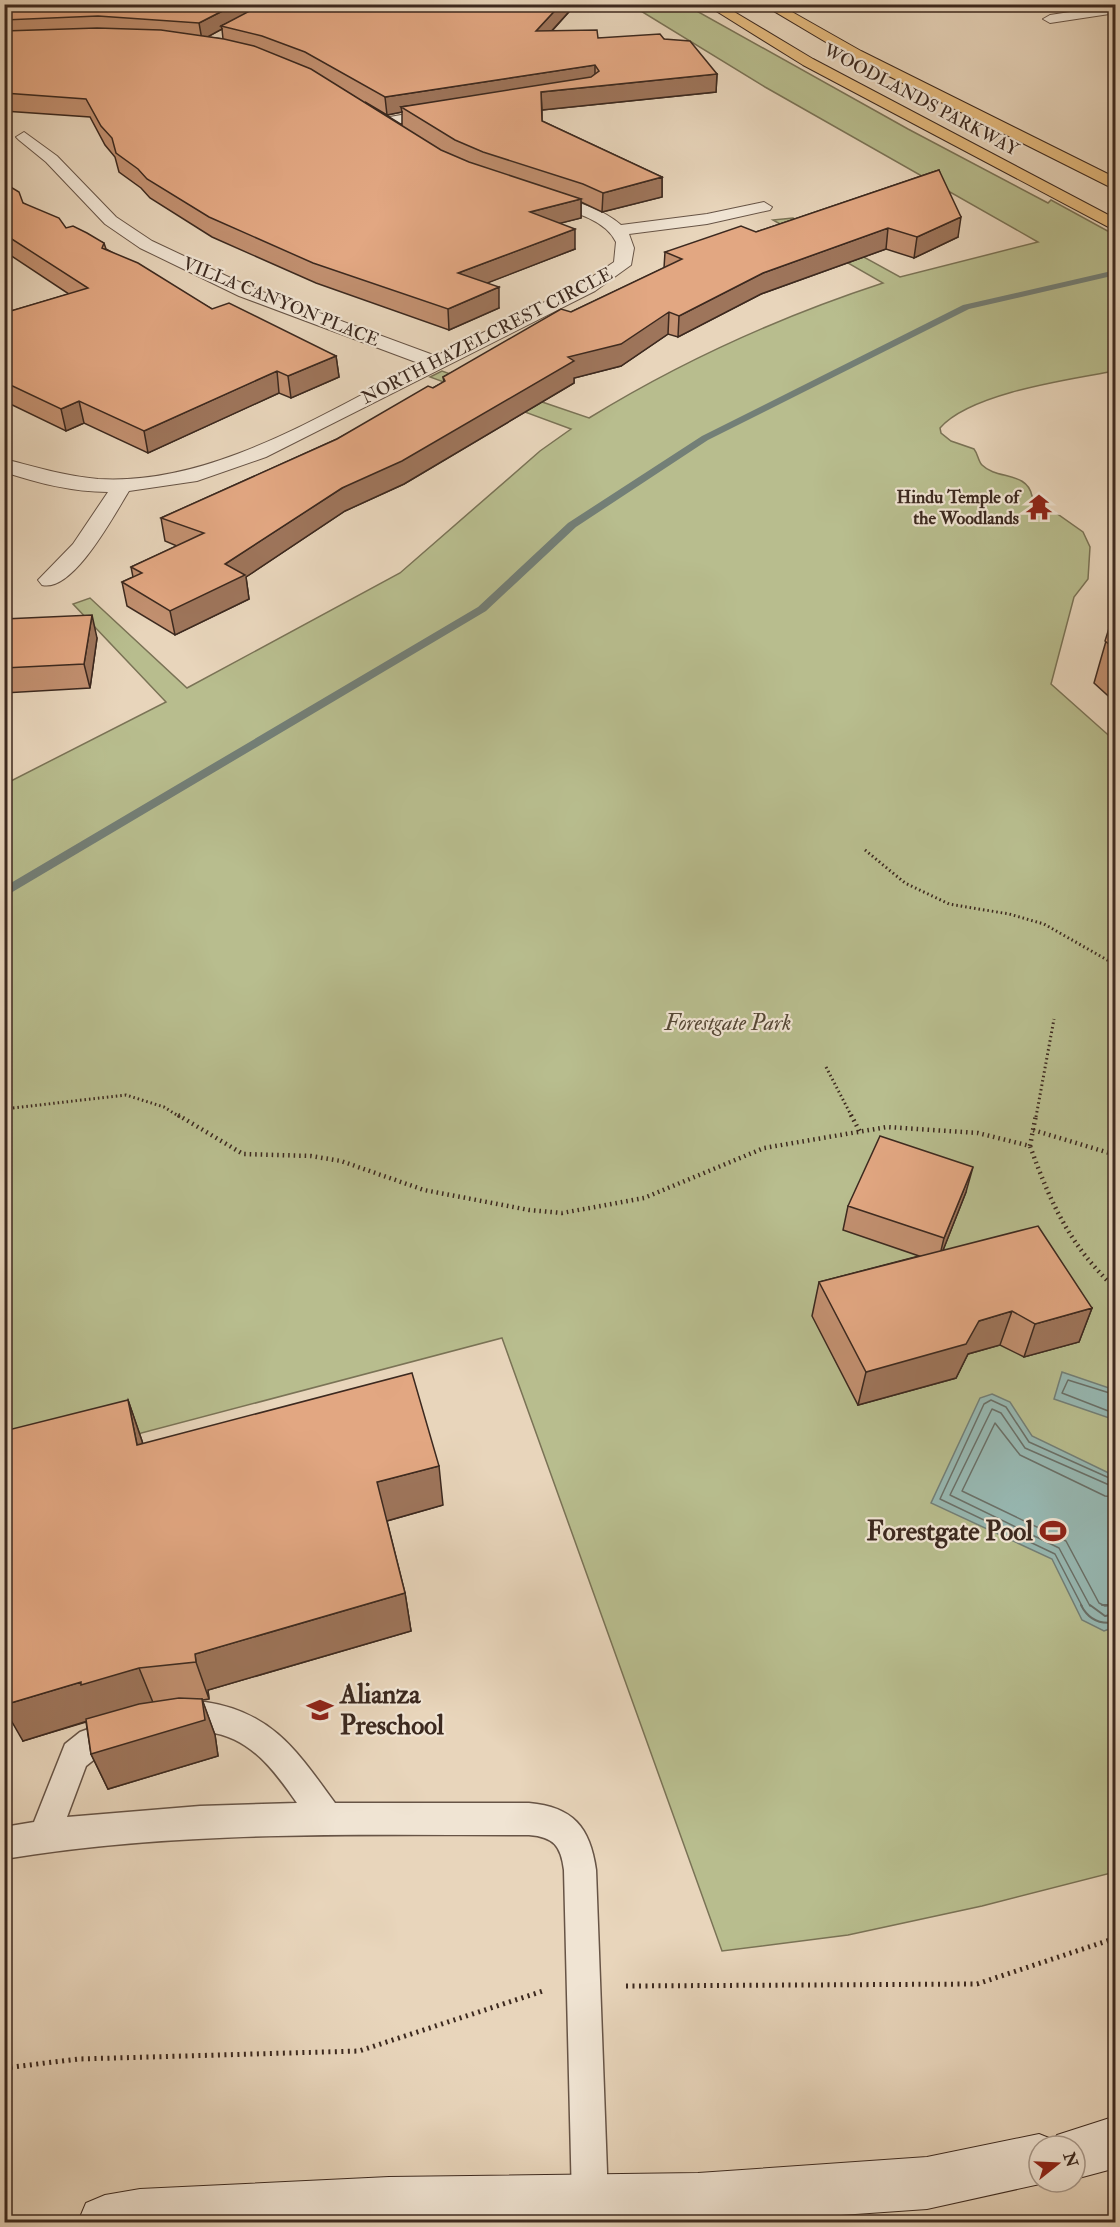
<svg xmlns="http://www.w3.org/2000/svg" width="1120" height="2227" font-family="'IM FELL Double Pica',serif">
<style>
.green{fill:#b8bd8e;stroke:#7a7356;stroke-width:1.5}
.water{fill:#97b8b2;stroke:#737f77;stroke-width:1.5}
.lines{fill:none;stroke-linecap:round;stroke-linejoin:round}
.shore-far1{stroke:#6a7068;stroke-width:1.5}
.shore{stroke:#6a7068;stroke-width:2}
.stream{fill:#737f77;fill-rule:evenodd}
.lane-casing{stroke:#675446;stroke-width:3}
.street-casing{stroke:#675446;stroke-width:2}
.secondary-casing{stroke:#3c291f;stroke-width:2}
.primary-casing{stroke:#3c291f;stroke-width:2}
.path-far2{stroke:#3c291f;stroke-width:3;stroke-dasharray:1.5 3;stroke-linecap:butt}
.path-far1{stroke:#3c291f;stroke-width:4.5;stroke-dasharray:1.5 4;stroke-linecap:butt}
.path{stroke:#3c291f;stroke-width:5;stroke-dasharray:2 4.5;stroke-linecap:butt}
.lane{fill:#f0e4d3;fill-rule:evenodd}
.street{fill:#f0e4d3;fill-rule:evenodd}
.secondary{fill:#f0e4d3;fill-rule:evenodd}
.primary{fill:#e4ba7e;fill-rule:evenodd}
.wall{fill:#c29070;stroke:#3c291f;stroke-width:1.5;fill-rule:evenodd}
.shaded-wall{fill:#9e755b;stroke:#3c291f;stroke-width:1.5}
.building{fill:#e2a782;stroke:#3c291f;stroke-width:1.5}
.labels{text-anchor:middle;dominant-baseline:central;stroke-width:4.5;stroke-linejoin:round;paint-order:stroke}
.far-street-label{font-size:18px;fill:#3c291f;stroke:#f0e4d3}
.far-poi-label{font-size:18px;font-weight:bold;fill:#3c291f;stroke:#f0e4d3;text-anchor:end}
.park-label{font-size:22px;font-style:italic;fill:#554735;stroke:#f0e4d3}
.near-poi-label{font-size:27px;font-weight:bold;fill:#3c291f;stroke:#f0e4d3;text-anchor:end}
</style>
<rect width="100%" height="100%" fill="#e8d5bb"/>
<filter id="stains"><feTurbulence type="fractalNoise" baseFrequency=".00333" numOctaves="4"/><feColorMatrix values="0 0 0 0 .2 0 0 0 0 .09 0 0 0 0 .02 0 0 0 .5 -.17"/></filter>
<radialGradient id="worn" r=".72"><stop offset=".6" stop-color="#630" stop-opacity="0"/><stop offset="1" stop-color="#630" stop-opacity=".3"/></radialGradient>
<path class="green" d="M631,5H686L908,129L1048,203L1051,200L1115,235V371C1071,379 970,393 940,428L941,433L951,441L974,449C978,454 978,461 982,465C997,480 1027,471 1032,496L1083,532L1090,547L1088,579L1074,597L1051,684L1115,741V1872L982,1906L848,1935L722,1951L502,1338L5,1469V784L166,702L73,604L90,598L187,688L400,573L540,451L571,429L430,377L442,371L453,375L457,373L589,418C682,361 779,317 883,283L773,220L793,218L900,277L1038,242L765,87Z"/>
<path class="water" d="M1062,1372L1115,1390V1420L1054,1399Z
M992,1394L1010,1402L1032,1436L1115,1476V1627L1104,1631L1082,1620L1052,1559L931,1503L980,1398Z"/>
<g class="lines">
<path class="shore-far1" d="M1116,1395L1068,1380L1062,1393L1116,1414
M1116,1497L1105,1496L1020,1455L995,1423L962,1491L1066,1541L1099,1603L1105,1606L1116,1605
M1082,1606L1055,1554L940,1499L984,1404L991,1400L1006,1407L1029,1442L1116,1481
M1090,1606L1059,1548L950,1495L992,1409L1001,1413L1025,1448L1116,1488"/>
<path class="shore" d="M1081,1605C1088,1619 1100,1625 1116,1622
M1090,1605L1105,1616L1116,1614
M1102,1605H1116"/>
<path class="stream" d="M1116,270V275L969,309L708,440L576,527L486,611L4,897V887L478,607L568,523L702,436L963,305Z"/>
<g class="lane-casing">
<path id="lane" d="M205,1702C272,1712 297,1751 335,1803H529C573,1807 590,1827 596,1870L608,2200L603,2213L590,2218L577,2213L572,2200L564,1870C561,1846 554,1837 529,1835C353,1835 179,1830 4,1859V1827L34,1822L65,1744L80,1732L116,1719L127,1724L131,1734L127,1744L101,1754L86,1766L67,1817L200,1806L297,1803C274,1770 250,1737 208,1732C193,1730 181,1735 166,1729L162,1719L166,1709L177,1704Z"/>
</g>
<g class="street-casing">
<path id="street" d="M1116,5V13L1050,23L1043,19L1050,15Z
M447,107L454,111L452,114L384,126L377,122L384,118Z
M24,132L57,156L116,217L152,241L252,288L436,356L583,283L614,262L616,242C603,215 559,209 533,200L531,197L533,194L539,192C566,199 600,206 621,225L707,214L764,202L772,207L770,210L707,224L629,234L634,248L631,265L595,291L266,457L197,481L129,491C114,515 73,593 42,585L38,580L73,544L108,492C72,492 38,483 4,472V459C36,467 65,476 98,479C212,486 323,413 421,364L239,296L140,248L105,224L46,162L19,140L16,137Z"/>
</g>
<g class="secondary-casing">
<path id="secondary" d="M1116,2116V2168L1075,2179V2146H1039V2182H1049L927,2209L739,2222H78L86,2203L105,2195L140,2189L389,2177L698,2173L927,2157L1039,2134L1054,2140L1057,2135Z"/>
</g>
<g class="primary-casing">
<path id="primary" d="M705,4H721L813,59L1116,219V231L803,65Z
M762,4H778L861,51L1116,178V190L851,57Z"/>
</g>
<path class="path-far2" d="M865,850L905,883L949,904L1009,914L1044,924L1116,965
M826,1067L852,1117
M4,1109L126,1095L164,1107L180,1117
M1036,1117L1054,1019"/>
<path class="path-far1" d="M178,1115L243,1154L311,1156L341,1161L424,1190L529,1210L562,1213L644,1198L764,1148L887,1127L978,1133L1030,1146C1051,1204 1070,1246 1116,1289
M851,1115L860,1132
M1033,1130L1036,1115
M1030,1146L1033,1130L1116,1155"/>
<path class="path" d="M626,1986L977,1984L1116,1938
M4,2068L79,2059L359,2051L543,1991"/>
<use href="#lane" class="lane"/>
<use href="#street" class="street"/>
<use href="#secondary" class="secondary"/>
<use href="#primary" class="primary"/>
</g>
<path class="wall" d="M4,4H576L552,31L598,38L664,39L717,74L716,92L542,110V121L662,177V197L602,212L581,202V218L560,223L575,249L486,283L499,308L449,330L316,283L212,237L150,198L141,188L119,172L115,157L105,145L90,117L4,111ZM222,29L223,39L207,37ZM365,102L387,115L402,112V125Z
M939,170L958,237L914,258L886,249L761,294L678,337L668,334L621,366L574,378V383L404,484L345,511L246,577L249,599L175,635L127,606L122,582L133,577L131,567L177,546L165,541L161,518L337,439L444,382L443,377L571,312L664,268L665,252L756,232Z
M4,183L23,203L66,228L104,243L106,249L212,309L336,356L339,377L291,398L279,393L148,453L84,423L66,431L4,401V313L69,294L4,251Z
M1116,606V703L1094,683Z
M4,619L97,638L90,688L4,693Z
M966,1192L943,1250L1092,1308L1079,1342L1024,1357L1000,1345L968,1354L956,1378L858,1405L812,1316L819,1282L919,1256L843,1230L848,1206Z
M128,1400L143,1444L443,1505L387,1521L405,1593L411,1631L208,1690L209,1699L202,1700L215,1735L218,1756L108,1789L91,1754L86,1722L23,1741Z"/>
<path class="shaded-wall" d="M236,4H269L221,26L222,29L202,40L199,23Z
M561,4H576L536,48V31Z
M595,65V83L401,107L402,112L387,115L385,97Z
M717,74L716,92L542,110L541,92Z
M662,177V197L602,212L603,193Z
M581,199V218L530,231V212Z
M961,217L958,237L914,258L917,237Z
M888,228L886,249L761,294L678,337L679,316L763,273Z
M575,229V249L459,294L458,273Z
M499,287V308L449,330L448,309Z
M669,312L668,334L621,366L574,378V383L404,484L345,511L246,577L249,599L175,635L170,611L225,564L342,488L568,357Z
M336,356L339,377L291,398L288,376Z
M277,371L279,393L148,453L144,431Z
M79,401L84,423L66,431L61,409Z
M92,615L97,638L90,688L84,664Z
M973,1167L966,1192L938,1263L944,1238Z
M1092,1308L1079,1342L1024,1357L1035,1324Z
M1012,1311L1000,1345L968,1354L956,1378L858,1405L866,1372L979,1321Z
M128,1400L142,1441L151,1485L137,1445Z
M439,1466L443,1505L383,1522L377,1482Z
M405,1593L411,1631L208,1690L209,1699L196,1662L195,1654Z
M139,1668L154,1705L97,1718L23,1741L4,1708V1705L81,1682Z
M202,1699L215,1735L218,1756L108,1789L91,1754Z"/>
<path class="building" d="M4,4H236L199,23L98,16L4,20Z
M263,4H561L536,31L597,30L598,38L660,34L664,39L690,41L717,74L541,92L542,121L662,177L603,193L583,184L483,152L455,140L401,107L591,77L599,71L595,65L385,97L305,52L262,36L221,26Z
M97,28L161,30L224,39L254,46L311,69L441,150L469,162L581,199L530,212L575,229L458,273L499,287L448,309L313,263L209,217L147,179L138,169L116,153L112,138L101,126L86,99L4,93V31Z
M939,170L961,217L917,237L888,228L763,273L679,316L669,312L621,344L568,357L574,361L402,461L342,488L225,564L245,575L170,611L122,582L142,573L131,567L204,533L161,518L337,439L428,386L433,388L445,381L443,377L561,309L571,312L682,259L665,252L741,226L756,232Z
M4,183L19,192L23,203L59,218L66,228L73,226L87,233L104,243L102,248L138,263L212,309L229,303L336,356L288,376L277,371L144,431L79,401L61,409L4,382V313L88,288L4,234Z
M1116,606V650L1105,641Z
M92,615L84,664L4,668V619Z
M880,1136L973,1167L944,1238L848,1206Z
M1038,1226L1092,1308L1035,1324L1012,1311L979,1321L966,1344L866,1372L819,1282Z
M412,1373L439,1466L377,1482L405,1593L195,1654L196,1662L139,1668L81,1685V1682L4,1705V1431L128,1400L137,1445Z
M179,1698L202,1699L205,1720L91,1754L86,1719L139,1704Z"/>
<defs>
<g id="temple-bare" transform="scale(2.07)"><path d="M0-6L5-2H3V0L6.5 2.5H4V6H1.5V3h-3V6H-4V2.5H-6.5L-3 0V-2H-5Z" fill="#8f2418" stroke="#f0e4d3" stroke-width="2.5" paint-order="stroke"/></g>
<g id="stadium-bare" transform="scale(2.07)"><path d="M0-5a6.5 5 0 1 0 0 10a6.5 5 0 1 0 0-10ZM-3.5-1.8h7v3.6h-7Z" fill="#8f2418" stroke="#f0e4d3" stroke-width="2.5" paint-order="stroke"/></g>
<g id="school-bare" transform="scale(2.07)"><path d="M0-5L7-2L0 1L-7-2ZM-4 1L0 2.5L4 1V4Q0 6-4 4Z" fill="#8f2418" stroke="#f0e4d3" stroke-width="2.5" paint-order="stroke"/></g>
</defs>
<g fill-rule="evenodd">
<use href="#temple-bare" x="1039" y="507"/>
<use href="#stadium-bare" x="1053" y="1531"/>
<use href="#school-bare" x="320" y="1710"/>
</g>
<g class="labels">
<g class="far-street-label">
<text transform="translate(921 100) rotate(28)">WOODLANDS PARKWAY</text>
<text transform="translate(281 302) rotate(22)">VILLA CANYON PLACE</text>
<text transform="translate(487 336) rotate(-27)">NORTH HAZELCREST CIRCLE</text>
</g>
<g class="far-poi-label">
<text x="1019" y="497">Hindu Temple of<tspan x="1019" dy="21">the Woodlands</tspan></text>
</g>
<g class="park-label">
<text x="728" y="1023">Forestgate Park</text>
</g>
<g class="near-poi-label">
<text x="1033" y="1531">Forestgate Pool</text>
<text x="340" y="1694" text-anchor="start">Alianza<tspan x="340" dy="31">Preschool</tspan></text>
</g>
</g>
<rect width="1120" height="2227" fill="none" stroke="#e8d5bb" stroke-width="24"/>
<rect x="6" y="6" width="1108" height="2215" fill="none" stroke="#3c291f" stroke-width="3"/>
<rect x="12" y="12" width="1096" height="2203" fill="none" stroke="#3c291f" stroke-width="1.5"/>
<g transform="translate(1057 2164) rotate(72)"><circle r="28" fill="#f0e4d3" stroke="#a8998b" stroke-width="1.5"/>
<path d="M0-4.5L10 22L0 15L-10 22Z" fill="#8f2418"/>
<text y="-9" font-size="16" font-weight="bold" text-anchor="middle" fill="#3c291f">N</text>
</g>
<rect width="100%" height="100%" filter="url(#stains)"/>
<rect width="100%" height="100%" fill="url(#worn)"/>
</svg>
